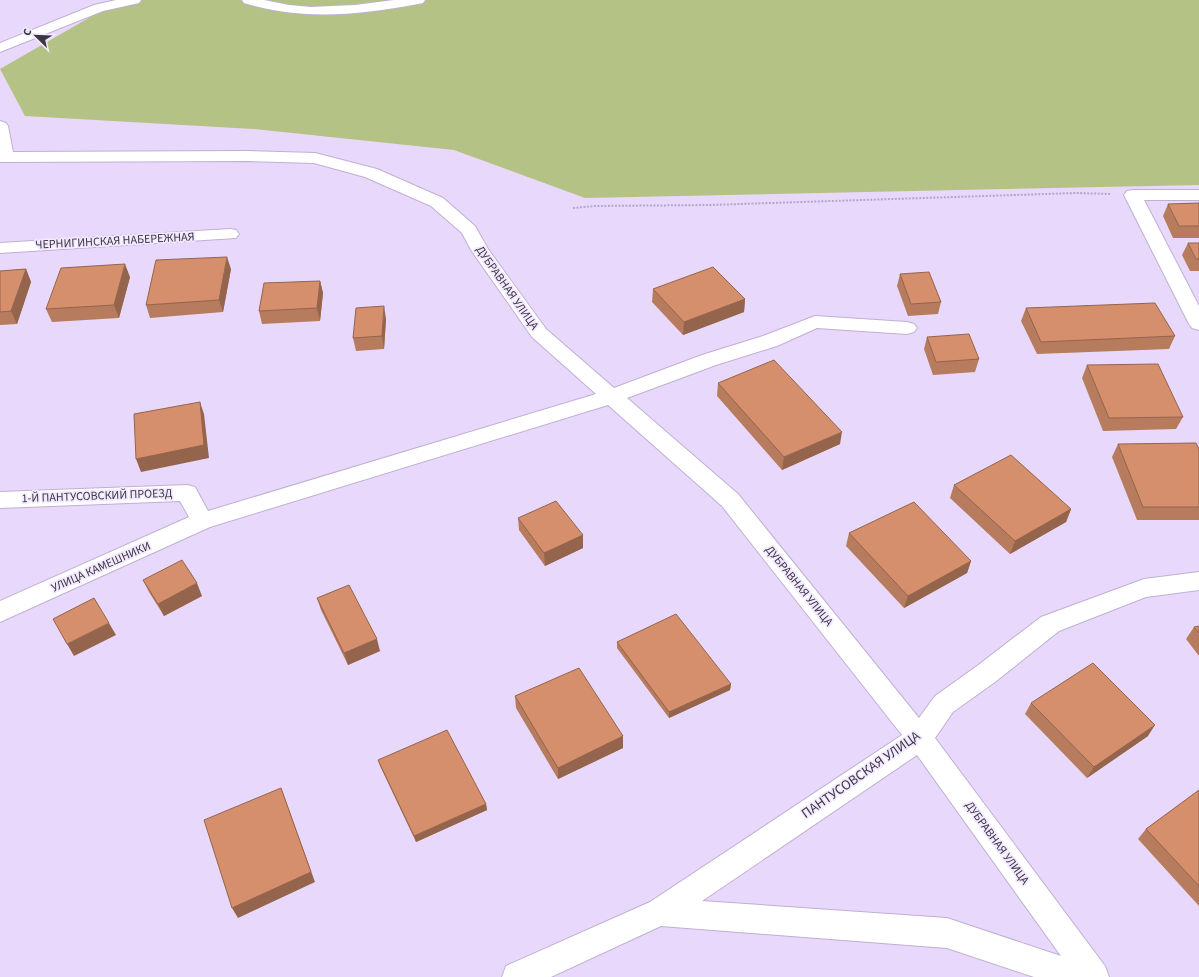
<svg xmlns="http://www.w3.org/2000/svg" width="1199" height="977" font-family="'Source Sans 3',sans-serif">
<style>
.green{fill:#b5c286}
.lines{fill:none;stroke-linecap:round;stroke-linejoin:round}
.street-casing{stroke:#bfb0d2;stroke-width:2}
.path{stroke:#b4a8c4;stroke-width:2;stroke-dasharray:2 1.5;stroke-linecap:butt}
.street{fill:#fff;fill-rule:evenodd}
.wall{fill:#b77b5d}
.shaded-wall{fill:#95644c}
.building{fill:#d58f6c;stroke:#95644c}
.labels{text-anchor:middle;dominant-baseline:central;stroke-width:3.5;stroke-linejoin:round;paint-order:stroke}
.street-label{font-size:12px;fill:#3b3643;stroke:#f2e9ff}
.near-street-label{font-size:14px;fill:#3b3643;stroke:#f2e9ff}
</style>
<rect width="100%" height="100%" fill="#e8d9fc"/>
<path class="green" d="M120,0H1199V185L585,198L454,150L253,129L25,116L0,69Z"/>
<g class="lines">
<g class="street-casing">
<path id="street" d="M116,0H141L139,3L103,11L0,52V43L94,5Z
M242,0H264L289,5L311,7L355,5L394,0H425L423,3L418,4C356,15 305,21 244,3Z
M0,121L6,123L8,126L13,152L248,151L315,153L377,169L443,198L475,226L488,249L546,329L614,388L702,355L763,336L815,316L907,322L914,324L917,328L914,332L907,334L817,328L777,346L716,365L627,398L738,494L919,718L935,696L977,666L1041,617L1144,579L1199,572V590L1146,597L1059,631L995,682L953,712L935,738L1105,966L1109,977H1034L947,948L661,926L551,977H502L506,966L650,902L902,735L722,506L608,405L210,527L0,622V601L189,517L180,501L0,508V492L187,485L195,487L208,511L596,394L532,337L471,250L462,233L431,206L365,177L314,163L248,161L0,162ZM917,755L1061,956L947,918L702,901Z
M1133,190H1199V200H1144L1199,306V330L1192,328L1189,324L1124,195L1127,191Z
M230,229L236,230L239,234L236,238L0,253V243Z"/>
</g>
<path class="path" d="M573,208L595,206L710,205L1076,193L1111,194"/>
<use href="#street" class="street"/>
</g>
<path class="wall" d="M1199,203V238H1173L1163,216L1168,204Z
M1188,243H1199V271H1190L1182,255Z
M26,269L31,282L17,324L0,325V271Z
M231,269L223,312L150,318L146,305Z
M900,274L941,302L938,314L908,316L897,286Z
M130,277L119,318L52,322L46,309Z
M320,281L323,293L320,321L262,324L259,311Z
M653,289L745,299L744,312L683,335L652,302Z
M1026,308L1175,336L1169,349L1037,354L1021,321Z
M386,319L384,349L356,351L353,338Z
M927,337L979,359L975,372L933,375L924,349Z
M1087,365L1183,417L1176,429L1103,431L1082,378Z
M718,383L840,444L782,470L717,396Z
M1118,444L1199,449V520H1137L1112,457Z
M954,485L1071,509L1066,522L1010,554L950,498Z
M518,518L583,535V548L545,566L519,530Z
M849,533L971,561L967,573L904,608L846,546Z
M143,580L202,596L164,616L149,592Z
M317,598L380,651L348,665L321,610Z
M1199,626V656L1186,639L1194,627Z
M617,642L731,684L730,690L669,718L617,648Z
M515,696L623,748L558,779L516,708Z
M1031,703L1148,736L1087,778L1025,714Z
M378,760L486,804L487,810L416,842L380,766Z
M1199,790V906L1138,839L1146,829Z"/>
<path class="shaded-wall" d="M227,257L231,269L223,312L219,300Z
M125,264L130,277L119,318L114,305Z
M26,269L31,282L17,324L11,311Z
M320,281L323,293L320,321L317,308Z
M745,299L744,312L683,335L684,322Z
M384,306L386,319L384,349L382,336Z
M200,402L204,414L209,458L141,472L136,459Z
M842,432L840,444L782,470L784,457Z
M1071,509L1066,522L1010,554L1015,541Z
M583,535V548L545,566L544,553Z
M971,561L967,573L904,608L908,596Z
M197,583L202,596L164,616L158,604Z
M109,623L116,635L74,656L67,644Z
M377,639L380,651L348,665L344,653Z
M731,684L730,690L669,718V712Z
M1155,725L1148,736L1087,778L1094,767Z
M623,736V748L558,779V768Z
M281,788L285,799L315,882L238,918L232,908Z
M486,804L487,810L416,842L414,836Z"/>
<path class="building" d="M1199,203V226H1179L1168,204Z
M1188,243H1199V259H1196Z
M227,257L219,300L146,305L156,260Z
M125,264L114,305L46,309L61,268Z
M713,267L745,299L684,322L653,289Z
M26,269L11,311L0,312V271Z
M929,272L941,302L911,304L900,274Z
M320,281L317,308L259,311L264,283Z
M1155,303L1175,336L1041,342L1026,308Z
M384,306L382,336L353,338L356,308Z
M969,334L979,359L936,362L927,337Z
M774,360L842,432L784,457L718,383Z
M1158,364L1183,417L1109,418L1087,365Z
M200,402L204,445L136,459L134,414Z
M1196,443L1199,449V507H1143L1118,444Z
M1011,455L1071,509L1015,541L954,485Z
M556,501L583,535L544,553L518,518Z
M914,502L971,561L908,596L849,533Z
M182,560L197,583L158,604L143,580Z
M349,585L377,639L344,653L317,598Z
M94,598L109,623L67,644L53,619Z
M676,614L731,684L669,712L617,642Z
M1199,626V633L1194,627Z
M1093,663L1155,725L1094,767L1031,703Z
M579,668L623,736L558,768L515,696Z
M447,730L486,804L414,836L378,760Z
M281,788L311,872L232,908L204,820Z
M1199,790V886L1146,829Z"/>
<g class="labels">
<g class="street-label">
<text transform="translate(115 241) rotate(-3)">ЧЕРНИГИНСКАЯ НАБЕРЕЖНАЯ</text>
<text transform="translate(507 288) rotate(55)">ДУБРАВНАЯ УЛИЦА</text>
<text transform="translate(97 496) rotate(-2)">1-Й ПАНТУСОВСКИЙ ПРОЕЗД</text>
<text transform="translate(101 567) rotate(-24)">УЛИЦА КАМЕШНИКИ</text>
<text transform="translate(799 586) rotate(51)">ДУБРАВНАЯ УЛИЦА</text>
<text transform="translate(997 843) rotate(54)">ДУБРАВНАЯ УЛИЦА</text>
</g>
<g class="near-street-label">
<text transform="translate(861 775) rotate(-35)">ПАНТУСОВСКАЯ УЛИЦА</text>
</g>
</g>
<g transform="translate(36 36) rotate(293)" stroke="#f2e9ff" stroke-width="3" paint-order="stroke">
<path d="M0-3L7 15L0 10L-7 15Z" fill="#3b3643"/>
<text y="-6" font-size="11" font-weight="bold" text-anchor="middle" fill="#3b3643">С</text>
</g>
</svg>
